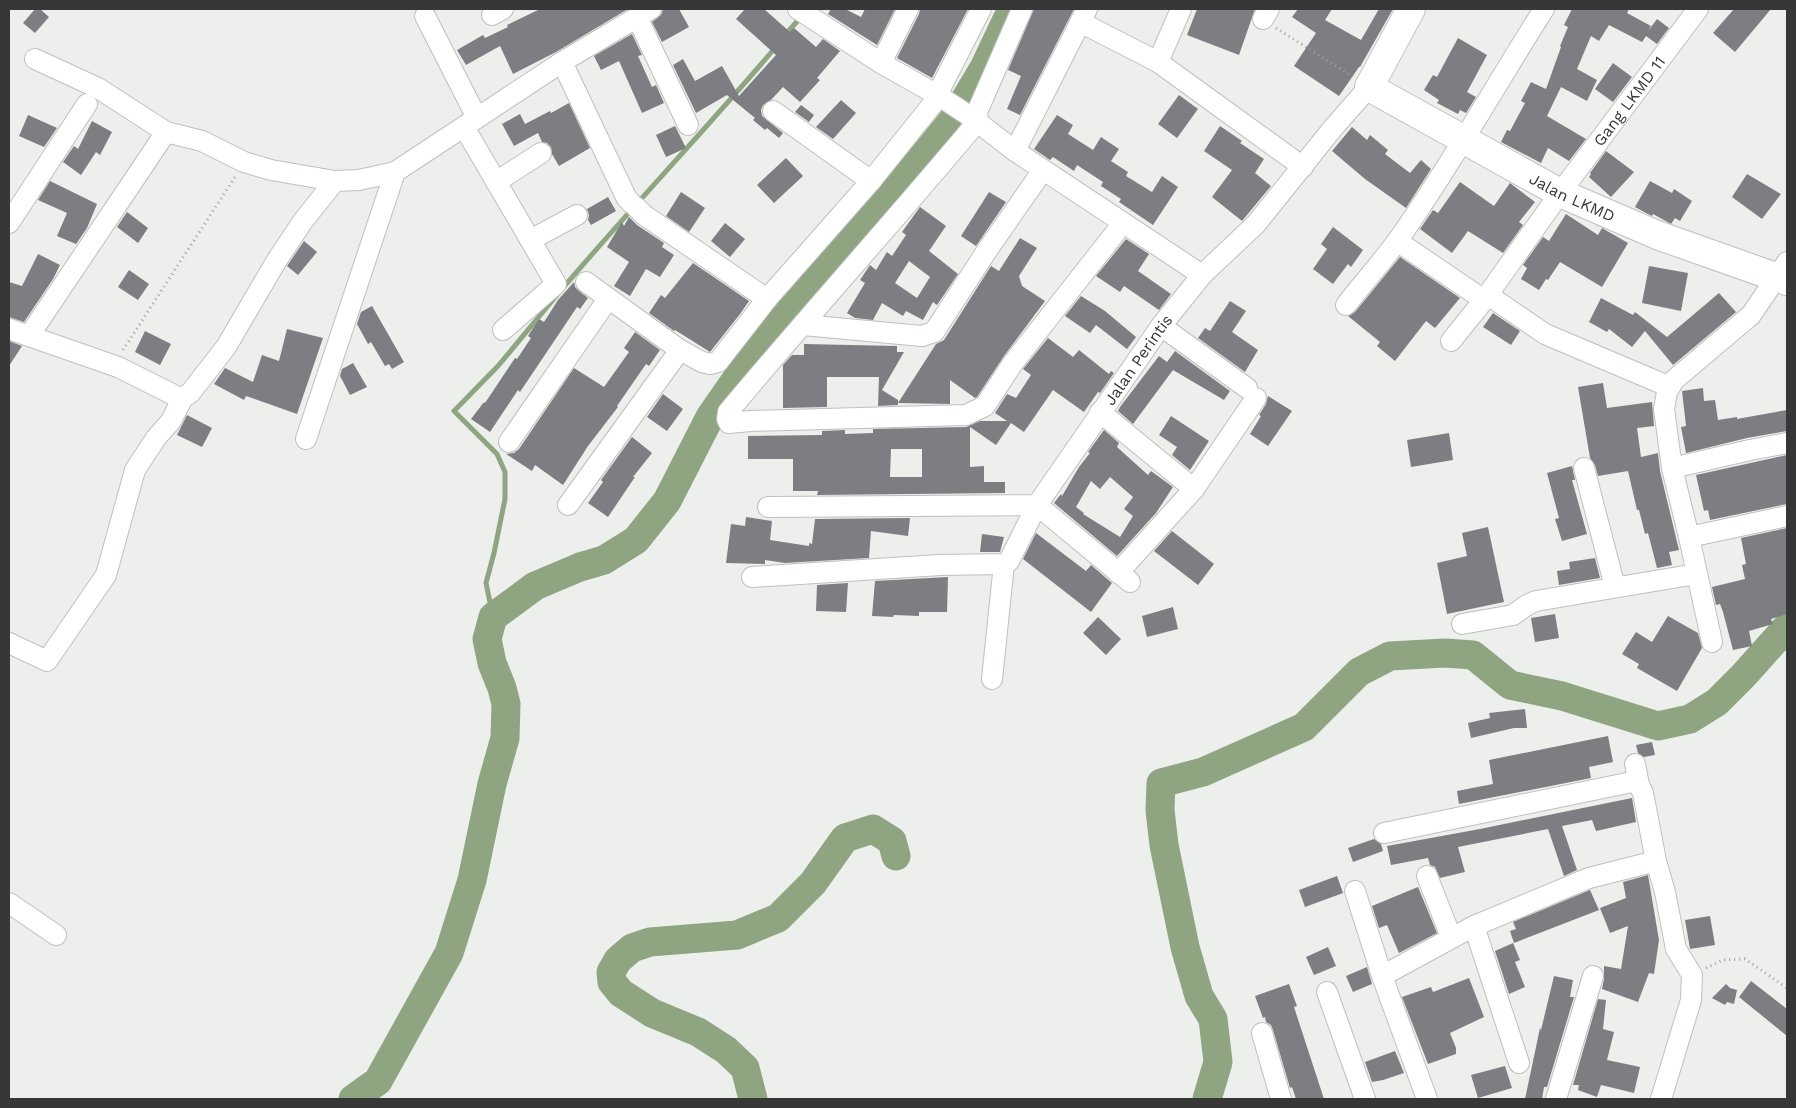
<svg xmlns="http://www.w3.org/2000/svg" width="1796" height="1108" font-family="'Work Sans',sans-serif">
<style>
.lines{fill:none;stroke-linecap:round;stroke-linejoin:round}
.stream{stroke:#8fa581;stroke-width:5}
.river{stroke:#8fa581;stroke-width:29}
.building{fill:#7d7e81;fill-rule:evenodd}
.street-casing{stroke:#bec0bd;stroke-width:22}
.secondary-casing{stroke:#bec0bd;stroke-width:30}
.path{stroke:#9fa19f;stroke-width:3;stroke-dasharray:1 4;stroke-linecap:butt}
.street{stroke:#fff;stroke-width:20}
.secondary{stroke:#fff;stroke-width:28}
.labels{text-anchor:middle;dominant-baseline:central;stroke-width:5;stroke-linejoin:round;paint-order:stroke}
.street-label{font-size:16px;fill:#363736;stroke:#fff}
</style>
<rect width="100%" height="100%" fill="#edefec"/>
<g class="lines">
<path class="stream" d="M785,35L801,17
M562,289C632,207 706,129 775,48
M493,617L486,583L494,553L505,499V472L497,454L454,411L498,366L557,295"/>
<path class="river" d="M353,1099L378,1081L449,953L472,880L492,784L505,738L506,704L502,688L492,663L487,639L493,617L535,586L580,567L604,560L636,540L667,501L710,417L760,345L900,185L953,120L984,68L1012,9
M753,1099L745,1068L726,1050L698,1032L652,1013L621,993L612,982L611,972L618,960L632,948L650,942L737,935L778,918L813,883L845,838L873,829L892,841L896,856
M1207,1099L1218,1062L1213,1019L1199,996L1185,947L1164,845L1160,810L1161,783L1203,772L1304,727L1359,672L1390,656L1445,653L1473,655L1510,685L1562,696L1658,726L1690,719L1717,702L1743,676L1787,627"/>
</g>
<path class="building" d="M35,9H40L49,17L35,33L23,23Z
M540,9H628L556,52L513,74L500,46L466,65L457,50L483,35L485,38L508,27L507,25Z
M663,9H679L689,27L662,42L652,22L661,15Z
M745,9H764L790,32L794,28L816,47L823,39L840,51L817,78L820,80L800,102L783,87L771,100L763,105L761,110L762,116L783,133L779,138L767,128L765,130L753,120L755,118L727,95L696,113L673,65L683,59L695,81L722,66L739,96L776,55L736,19Z
M831,9H845L861,17L865,9H895L877,45L828,14Z
M920,9H968L932,78L897,58L919,14Z
M1034,9H1074L1020,115L1007,109L1021,76L1008,70Z
M1197,9H1255L1239,55L1187,35Z
M1298,9H1332L1325,20L1361,40L1379,9H1393L1360,67H1359L1339,96L1294,66L1316,33L1292,17Z
M1572,9H1629L1627,13L1651,26L1648,31L1657,19L1669,28L1657,44L1646,36L1642,42L1609,25L1599,41L1591,36L1577,69L1597,80L1587,101L1561,87L1547,116L1586,139L1569,161L1548,148L1541,163L1501,142L1507,130L1510,131L1525,103L1521,101L1531,82L1546,89L1561,47L1560,46L1568,27L1564,25Z
M1734,9H1771L1735,52L1713,33Z
M632,34L642,55L638,56L652,87L656,85L664,103L642,113L619,61L601,70L594,56Z
M1458,38L1487,55L1467,92L1476,97L1466,113L1460,110L1458,114L1437,103L1439,100L1424,90L1433,75L1437,77Z
M1613,63L1632,77L1613,102L1595,89Z
M1179,95L1198,109L1177,138L1158,124Z
M841,100L856,113L833,139L816,127Z
M569,103L590,148L559,166L552,154L551,147L547,143L542,142L538,133L514,146L502,124L520,114L525,124L550,111L551,113Z
M801,105L814,115L809,122L795,112Z
M28,115L57,128L44,147L19,136Z
M1057,115L1073,125L1068,134L1093,150L1101,137L1119,149L1111,161L1128,172L1126,176L1152,192L1162,176L1178,187L1153,225L1119,202L1121,199L1101,186L1103,182L1077,165L1074,171L1053,157L1050,160L1034,149Z
M92,121L112,132L100,155L96,152L81,175L63,162L74,146L78,149Z
M675,126L686,148L666,157L656,135Z
M1220,126L1242,141L1240,143L1264,159L1255,173L1271,186L1242,221L1212,197L1232,170L1204,151Z
M1352,127L1367,140L1370,135L1388,150L1385,154L1410,173L1421,160L1431,169L1406,208L1365,179L1332,151Z
M1606,151L1634,172L1611,197L1589,177L1591,174L1590,173Z
M786,158L803,176L774,203L757,185Z
M1747,174L1781,194L1762,219L1732,197Z
M50,181L97,204L87,228L76,244L57,236L67,213L38,200Z
M1650,181L1672,193L1674,189L1692,201L1680,221L1675,218L1671,224L1653,214L1652,216L1646,213L1635,207Z
M1460,182L1494,206L1510,183L1535,202L1519,222L1523,225L1503,253L1468,231L1452,253L1420,229L1433,210L1438,213Z
M681,192L705,208L689,232L666,216Z
M989,192L1006,202L976,246L961,236Z
M608,197L616,211L591,225L588,220L589,215L587,209Z
M920,207L946,226L929,251L958,274L937,305L933,302L923,320L906,311L903,316L882,303L873,320L855,318L847,313L865,283L860,280L870,265L876,270L887,252L892,256L906,235L902,232ZM909,261L930,277L917,298L895,283Z
M127,212L148,228L138,243L117,227Z
M1566,214L1598,235L1602,228L1628,243L1602,287L1560,262L1548,280L1546,279L1539,290L1521,279L1527,268L1523,265L1543,237L1549,241Z
M629,217L637,225L664,243L662,247L674,255L660,277L646,269L630,296L614,286L629,262L607,247L622,222L624,226Z
M725,223L745,239L730,257L711,241Z
M1333,227L1363,250L1351,267L1348,264L1333,284L1313,269L1327,249L1321,244Z
M1020,238L1037,248L1019,276L1022,286L1045,301L1004,356L977,397L975,398L950,380V404L898,403L936,344L944,340L991,266L999,271Z
M1126,239L1149,254L1138,271L1171,294L1159,310L1124,286L1120,292L1096,276Z
M304,241L317,252L298,275L287,266Z
M38,254L60,265L53,279L24,322L9,317V282L22,286Z
M1400,257L1460,298L1435,328L1426,321L1395,361L1377,346L1380,342L1348,316L1355,312Z
M693,263L749,301L740,314L710,352L675,330L674,331L649,313L661,295L665,298Z
M1649,266L1688,273L1681,311L1642,303Z
M129,270L149,284L138,300L118,287Z
M574,282L575,287L579,291L588,298L580,309L577,307L520,392L518,390L490,432L471,419L484,402L485,403L515,358L517,359L531,338L528,336L539,319L544,322L558,300Z
M1719,293L1736,312L1673,365L1645,331L1632,347L1609,329L1607,332L1589,322L1601,298L1633,315L1635,312L1667,337Z
M1081,296L1105,311L1136,337L1127,349L1096,325L1090,333L1065,316Z
M1230,301L1246,311L1232,332L1258,350L1245,372L1198,338L1205,328L1210,331Z
M372,306L404,362L392,369L389,364L385,366L371,342L368,344L357,324L361,312Z
M1493,313L1520,331L1511,345L1483,327Z
M287,329L323,338L297,414L246,396L244,400L214,384L225,368L253,382L262,355L279,361Z
M145,331L171,344L160,365L135,352Z
M635,332L660,350L649,366L646,364L617,406L618,407L588,446L563,485L535,465L532,471L506,454L514,453L519,449L574,368L604,387L629,352L624,348Z
M1048,338L1073,357L1079,350L1109,374L1111,371L1114,373L1100,393L1098,392L1084,412L1053,390L1024,432L1011,423L996,445L970,427V467L984,466V482H1005V493L817,495L818,491H793V459H748V436L822,435V431L845,430V434L873,433V429L966,427L980,421H1007L995,413L1007,394L1016,398L1031,375L1023,369ZM891,449H922V477H890Z
M9,341L22,346L9,366Z
M804,344L897,346V352H904L882,390L898,400V405L878,406L879,377H827V407L783,408V365L792,355H804Z
M1175,351L1230,391L1224,400L1173,370L1133,424L1118,411L1120,407L1159,356L1167,362Z
M353,363L367,387L350,395L340,376L342,369Z
M1603,383L1607,408L1652,402L1654,426L1637,428L1641,457L1658,453L1660,471L1679,550L1669,552L1672,565L1657,568L1648,533L1645,534L1639,510H1637L1628,471L1598,476L1595,465L1590,458L1578,387Z
M1703,388L1704,401L1715,400L1718,420L1737,417V419L1787,410V431L1747,438L1686,453L1681,427L1686,426L1682,391Z
M663,394L683,409L667,431L647,417Z
M1268,396L1292,411L1268,446L1250,434L1261,416L1259,415L1266,404Z
M187,415L212,428L202,447L177,435Z
M1171,416L1209,441L1190,470L1172,455L1177,447L1159,435Z
M1104,430L1119,443L1117,447L1148,475L1151,471L1173,487L1156,513L1117,556L1054,503L1061,494L1062,496L1079,467L1090,453L1088,452ZM1110,477L1133,497L1124,509L1133,516L1120,537L1083,514L1084,513L1076,507L1091,481L1100,489Z
M1449,433L1453,460L1411,467L1407,440Z
M632,437L652,453L633,477H635L608,517L588,503L603,482L601,480Z
M1787,455V504L1710,520L1708,510L1704,511L1696,475Z
M1572,466L1575,480H1572L1587,534L1562,541L1555,519L1559,518L1547,473Z
M746,517L772,521L770,540L809,546V543L812,544L815,519L910,518L908,536L871,531L869,558L785,563L765,560V564L726,563L731,524L745,526Z
M1488,527L1504,602L1447,614L1437,563L1467,556L1462,533Z
M1787,528V614L1771,619L1773,624L1749,631L1752,646L1733,650L1723,612L1720,604L1716,605L1712,587L1745,579L1742,565L1746,564L1741,538Z
M1172,531L1214,564L1198,585L1154,551Z
M1036,533L1086,571L1091,565L1112,583L1091,612L1023,559Z
M982,534L1004,537L1000,552H980Z
M1595,558L1600,578L1559,585L1557,571L1570,569L1569,562Z
M948,577L947,612H919V616L894,615L893,617L872,616L875,581Z
M848,583L846,612L816,611L817,585Z
M1173,607L1178,629L1147,637L1142,616Z
M1555,614L1559,638L1535,642L1531,618Z
M1668,616L1698,633L1702,648L1677,691L1637,668L1639,664L1622,654L1636,632L1652,642Z
M1098,617L1121,639L1106,655L1083,633Z
M1525,709L1527,728H1514L1471,738L1468,723L1490,718L1489,713Z
M1608,736L1613,762L1589,767L1591,778L1459,804L1457,791L1493,784L1489,760Z
M1652,742L1655,755L1644,757L1638,753L1636,745Z
M1632,798L1636,822L1596,831L1592,820L1562,826L1577,870L1564,876L1548,829L1458,847L1465,872L1440,878L1435,867L1430,865L1428,858L1391,865L1387,846L1480,829Z
M1374,839L1381,844L1383,851L1353,862L1348,848Z
M1648,875L1659,940L1654,974L1649,973L1638,1002L1602,989L1604,979V966L1621,969L1628,926L1610,933L1600,908L1626,898L1623,882Z
M1337,876L1343,893L1305,907L1299,890Z
M1418,887L1437,933L1399,953L1387,925L1379,928L1372,906Z
M1590,890L1599,910L1514,943L1510,931L1516,929L1513,922Z
M1710,916L1715,945L1690,949L1685,920Z
M1513,943L1520,960L1515,962L1525,987L1509,994L1495,951Z
M1328,947L1336,966L1314,975L1306,957Z
M1367,967L1372,984L1353,992L1346,976Z
M1554,976L1573,980L1570,997H1574L1547,1087H1544L1542,1099H1525L1540,1028L1541,1030Z
M1469,978L1484,1017L1450,1033L1456,1048V1054L1428,1064L1402,997L1431,987L1433,992Z
M1751,981L1787,1009V1036L1739,997Z
M1289,984L1297,1006L1294,1007L1324,1099H1296L1292,1087L1290,1088L1273,1030L1271,1025L1266,1022L1265,1017L1263,1018L1255,996Z
M1726,984L1730,988L1737,990L1734,1004L1727,1002L1725,1005L1712,998Z
M1598,999L1606,1000L1603,1029L1614,1032L1607,1060L1640,1067L1634,1093L1601,1085L1597,1097L1578,1090L1579,1085H1573Z
M1395,1051L1404,1073L1383,1080L1372,1082L1365,1062Z
M1505,1066L1512,1088L1478,1098L1471,1075Z"/>
<g class="lines">
<g class="street-casing">
<g id="street">
<path d="M798,9L881,63L939,96L971,117L1015,151L1202,275"/>
<path d="M1022,9L977,112L978,121C896,219 810,314 728,412L727,419L729,423L750,421L966,415L985,406L1013,363L1123,223"/>
<path d="M492,15L503,9"/>
<path d="M425,16L477,118"/>
<path d="M637,17L688,125"/>
<path d="M1263,19L1269,9"/>
<path d="M1080,22L1158,62L1303,167"/>
<path d="M35,59L98,88L166,132L202,141L244,162L271,170L335,181L359,180L395,172L562,62L651,9"/>
<path d="M562,62L626,197L631,203"/>
<path d="M1158,62L1181,9"/>
<path d="M881,63L908,9"/>
<path d="M937,95L981,9"/>
<path d="M773,111L871,181"/>
<path d="M464,127L556,284L503,330"/>
<path d="M1015,151L1087,9"/>
<path d="M496,182L541,153"/>
<path d="M636,207L644,215L767,299"/>
<path d="M9,223L87,104"/>
<path d="M530,240L577,215"/>
<path d="M1397,241L1484,300"/>
<path d="M586,282L680,350L702,362L710,364L718,362L767,299L871,181L939,96"/>
<path d="M1488,295L1545,334L1670,387"/>
<path d="M1346,305C1363,283 1382,262 1398,240C1451,165 1495,86 1544,9"/>
<path d="M803,325L922,336L934,332L986,252L1043,170"/>
<path d="M1161,326L1247,388"/>
<path d="M9,329L118,367L182,399L191,392L226,347L277,260L303,221L335,181"/>
<path d="M29,336L166,132"/>
<path id="s1" d="M1451,341L1484,300L1560,193L1698,9"/>
<path d="M1100,412L1194,489L1118,573"/>
<path d="M306,439L395,172"/>
<path d="M509,442L608,299"/>
<path d="M1584,468L1615,587"/>
<path d="M1672,468L1750,450L1787,443"/>
<path d="M1194,489L1256,398"/>
<path d="M568,505L680,350"/>
<path id="s2" d="M768,507L1037,505L1161,326L1202,275L1256,224L1333,128L1369,87"/>
<path d="M1689,537L1787,516"/>
<path d="M752,577L940,565L1004,564L1009,561L1037,505L1130,582"/>
<path d="M1462,624L1513,615L1527,605L1536,601L1696,574"/>
<path d="M1712,642L1689,537L1672,468L1664,409L1667,392L1674,380L1751,315L1787,262"/>
<path d="M9,643L47,661L106,575L135,470L156,438L171,421L182,399"/>
<path d="M992,679L1004,564"/>
<path d="M1635,764L1639,785"/>
<path d="M1384,833L1632,782L1639,785L1643,793L1656,861L1665,892L1676,949L1692,975L1691,1000L1661,1099"/>
<path d="M1427,876L1451,937"/>
<path d="M1355,891L1382,976"/>
<path d="M9,903L56,935"/>
<path d="M1474,926L1519,1063"/>
<path d="M1327,992L1365,1099"/>
<path d="M1262,1033L1281,1099"/>
<path d="M1427,1099L1382,976L1474,926L1589,878L1656,861"/>
<path d="M1556,1099L1593,976"/>
</g>
</g>
<g class="secondary-casing">
<g id="secondary">
<path id="s3" d="M1411,9L1369,87L1560,193L1657,235L1787,281"/>
</g>
</g>
<path class="path" d="M1276,28L1353,77
M123,350L235,177
M1706,968L1723,960L1745,959L1787,988"/>
<use href="#street" class="street"/>
<use href="#secondary" class="secondary"/>
</g>
<g class="labels">
<g class="street-label">
<text stroke="none"><textPath href="#s1" startOffset="299">Gang LKMD 11</textPath></text>
<text stroke="none"><textPath href="#s3" startOffset="320">Jalan LKMD</textPath></text>
<text stroke="none"><textPath href="#s2" startOffset="446">Jalan Perintis</textPath></text>
</g>
</g>
<rect width="1796" height="1108" fill="none" stroke="#363736" stroke-width="20"/>
</svg>
